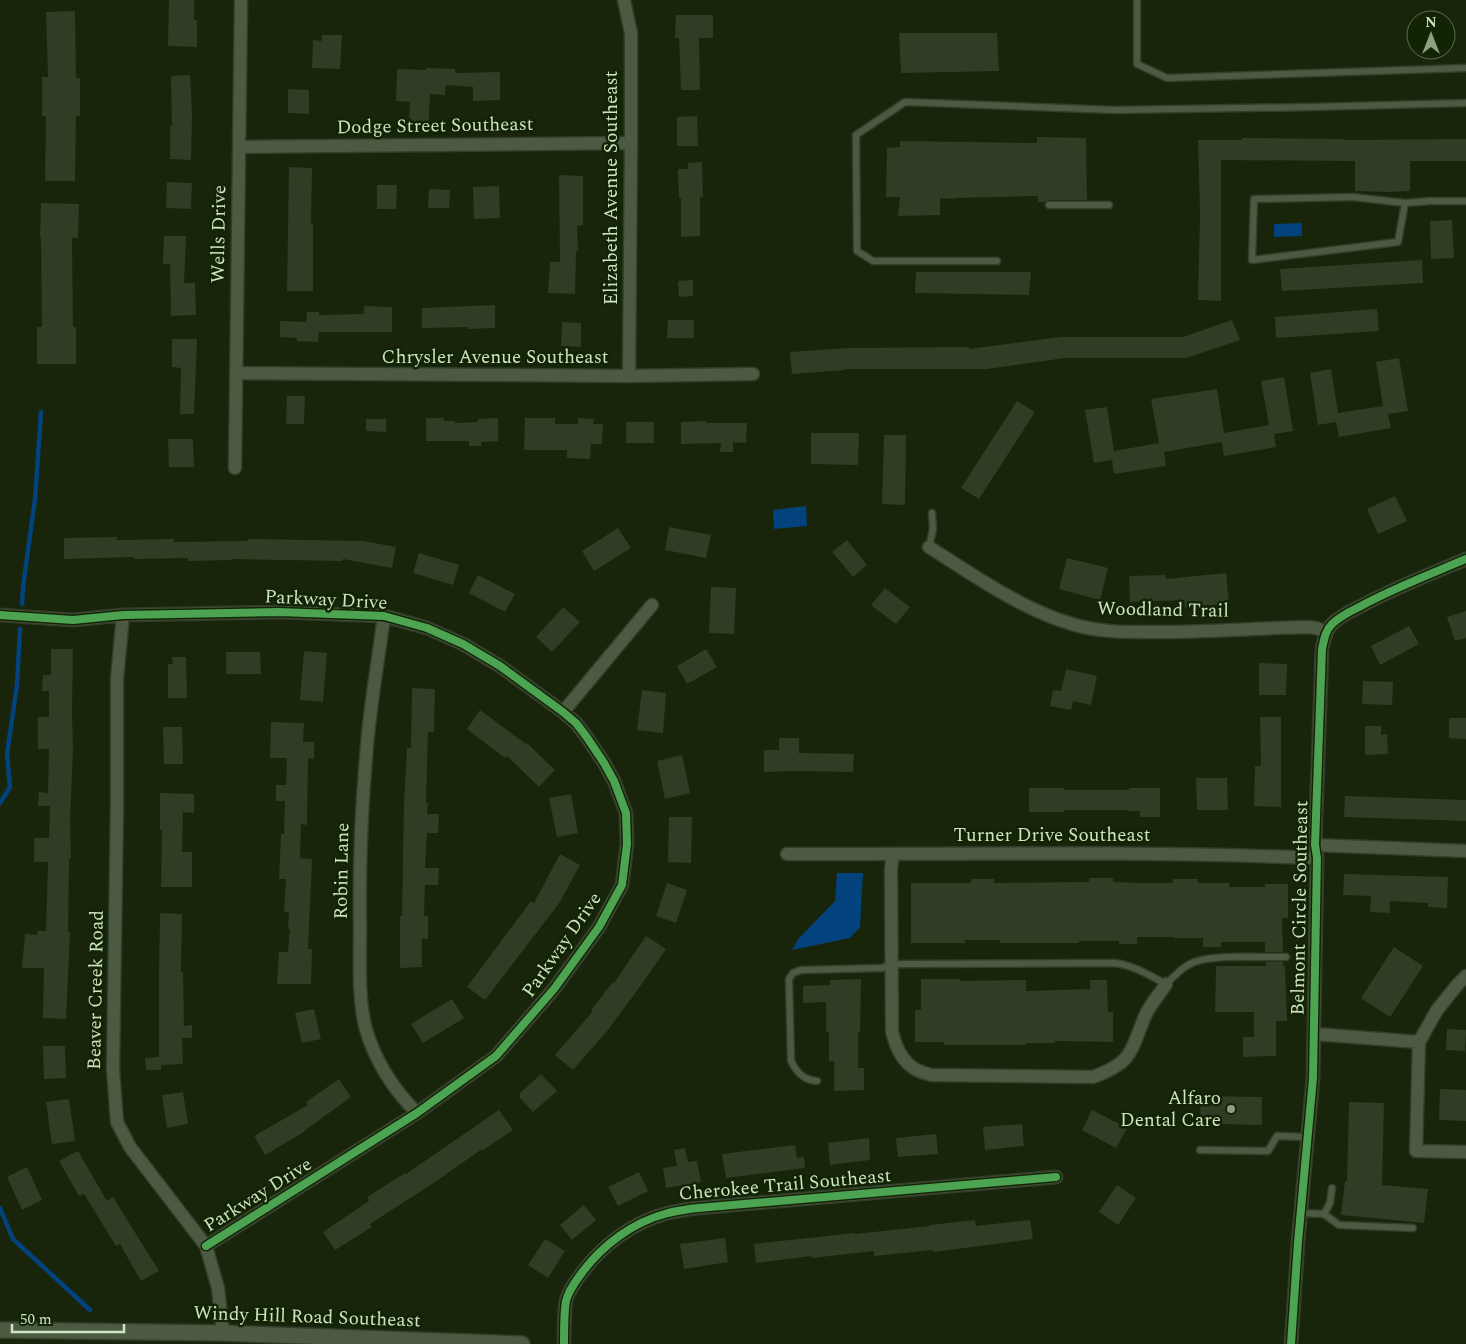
<svg xmlns="http://www.w3.org/2000/svg" width="1466" height="1344" font-family="Spectral,serif">
<style>
.water{fill:#02437d}
.lines{fill:none;stroke-linecap:round;stroke-linejoin:round}
.stream{stroke:#02437d;stroke-width:4.5}
.building{fill:#303c23}
.service-casing{stroke:#323d2a;stroke-width:9}
.minor-casing{stroke:#323d2a;stroke-width:15}
.tertiary-casing{stroke:#323d2a;stroke-width:18}
.service{stroke:#4d5a42;stroke-width:6}
.minor{stroke:#4d5a42;stroke-width:12}
.tertiary{stroke:#4d5a42;stroke-width:15}
.cycleway-casing{stroke:#122404;stroke-width:11}
.cycleway{stroke:#4ca352;stroke-width:8}
.poi-dot{fill:#8ea081;stroke:#122404;stroke-width:2}
.labels{text-anchor:middle;dominant-baseline:central;stroke-width:5;stroke-linejoin:round;paint-order:stroke}
.street-label{font-size:19px;fill:#cee3c1;stroke:#122404}
.poi-label{font-size:19px;fill:#cee3c1;stroke:#122404;text-anchor:end}
</style>
<rect width="100%" height="100%" fill="#18250b"/>
<path class="water" d="M1302,223V236L1274,237V224Z
M806,506L807,526L774,529L773,510Z
M837,873H863L860,927L850,938L792,950L799,938L835,901Z"/>
<g class="lines">
<path class="stream" d="M22,604L23,587L35,499L41,412
M0,803L10,787L7,754L17,685L20,629
M0,1208L13,1239L90,1310"/>
</g>
<path class="building" d="M169,0H194V20H197V47L168,46Z
M75,11L76,78H80V116H76L75,181H45L46,116H42V77H48L46,12Z
M676,15H713V38H699L700,90H681L679,38H675Z
M899,33H997L999,71L901,73Z
M322,35H342L340,69L312,68L313,40L322,41Z
M426,68L455,69V73L500,72V100L473,101V87L446,85L445,95L430,94L428,134L414,133L415,125H409L410,102L396,101L397,69L426,70Z
M190,75L192,113L191,160L170,159V126H172L171,76Z
M288,89L309,90V114L288,113Z
M697,116L698,146H677V117Z
M1037,137L1086,138L1087,200H1049L1045,202H1038V196L954,198V199L940,198V215L898,216L900,197H886L887,148L900,147V141L1037,143Z
M1242,138L1344,139V140L1466,139V161H1410V191L1388,192L1355,191V161L1221,160V301L1198,300L1200,214L1198,140H1242Z
M702,162L703,197H700V236L681,237V198H679L678,169H688V163Z
M289,167L312,168L311,223H313V291H287Z
M559,175L583,176V225L577,226L578,251H576L575,294L548,293L550,262H560Z
M167,182L192,183L191,209L166,208Z
M377,185H397L396,209H377Z
M499,186L500,218L474,219L473,187Z
M429,189L450,190L449,208H428Z
M41,203L79,204L78,238H72L73,327H76V364H37V327H42L41,237H40Z
M1452,220L1454,258L1431,259L1430,221Z
M164,236H186L184,283H195L196,315L171,316L170,264H163Z
M1422,260L1423,283L1282,291L1280,269Z
M916,272H1031L1029,295L915,293Z
M693,280V296L679,297L678,281Z
M495,305V328L468,329V327L422,328V308Z
M364,306L392,307V332H319L318,342L297,341V338L280,337V321L306,322L307,312H319V315L364,314Z
M1377,309L1379,331L1276,338L1275,317Z
M668,320H694V338H667Z
M1232,320L1240,340L1186,358H1065L987,369H845V370L792,374L790,352L849,348L969,347V349L1061,337H1183Z
M562,322L581,323V347L561,346Z
M172,339H197L194,414H180L181,368L172,367Z
M1399,358L1408,411L1388,414L1391,428L1339,437L1336,422L1318,425L1310,373L1331,369L1338,413L1383,406L1376,362Z
M1284,377L1293,431L1274,434L1276,447L1224,456L1222,442L1164,452L1166,466L1114,474L1112,460L1094,463L1085,410L1107,407L1114,451L1159,443L1151,399L1217,389L1224,433L1269,425L1261,381Z
M287,396H305L304,424H286Z
M1017,401L1035,412L979,499L961,488Z
M426,418H444V421H455V423L478,422V419L498,418V441L481,442V446H469V441H426Z
M525,418H555V424H578V418L594,419L593,424H603L602,444H591L590,459L567,458V450H524Z
M366,419H386V432L366,431Z
M706,421V423H747L746,443L733,442V452H720L721,443L681,444V422Z
M626,422H654V443H626Z
M811,433H859L858,465L811,464Z
M884,435H906L905,505L882,504Z
M168,439H193L194,467H169Z
M1395,496L1407,521L1378,534L1367,509Z
M669,527L711,535L706,558L665,550Z
M618,528L631,548L594,571L582,551Z
M117,537V540L174,539V542L248,541V539L363,541L396,547L392,568L343,559L342,561L232,559V560L188,561V558L134,559V557L64,559V538Z
M847,540L867,565L853,577L832,552Z
M419,553L459,565L453,585L413,573Z
M1067,558L1108,568L1100,600L1059,589Z
M1226,573L1229,603L1185,608L1184,600L1130,602L1129,576L1166,575V579Z
M478,575L515,594L505,612L469,593Z
M711,587L736,588L734,634L709,633Z
M885,588L910,607L896,624L871,605Z
M563,607L580,622L552,652L536,637Z
M1466,611V638L1455,641L1447,617Z
M1409,626L1419,644L1380,665L1371,646Z
M51,649H73L72,712L73,749L70,822L71,858H69L68,932H70L66,1019L43,1018L44,968H22L25,934L37,935V931H46L48,862H34V838H49L50,806H38L39,792L48,793L49,749H38V717H49V691H42L43,675H51Z
M706,649L717,667L687,684L677,666Z
M304,651L327,653L323,702L300,700Z
M226,652H260L261,674H226Z
M172,657H186L187,698H168V664H173Z
M1259,663L1287,664L1286,695H1259Z
M1066,669L1097,676L1091,705L1073,701L1071,710L1050,706L1053,690L1061,691Z
M1363,681L1393,682L1392,705L1362,704Z
M412,688L435,689L434,732H428L426,803H428L427,814H439L438,833H427L425,868H439L438,885H425L424,916H428V939H422V967L400,968V916H402L404,802L407,748H411Z
M642,690L666,693L663,733L637,730Z
M480,710L526,744L527,743L555,770L539,787L507,756L505,758L467,729Z
M1260,717H1281V807L1254,806L1255,766H1261Z
M1449,718H1466V739L1449,738Z
M271,722L304,723L303,742H314V759L308,758L307,825L301,824L300,858L312,859L308,949H312L311,984H277L279,952H288L290,929H288L289,912H284L286,879H279L281,834H284L285,801H276V785H286L287,758H270Z
M1365,726H1381V735L1387,734L1388,754L1365,755Z
M163,727H182L183,764H164Z
M779,738H799V753L854,754L853,772L799,771L764,772V750H779Z
M682,755L690,793L665,799L657,761Z
M1196,778H1227L1228,810H1197Z
M1029,788H1064V790H1129V788H1160V817H1140V811H1129V810H1064V812H1029Z
M160,793L194,794V813L183,812L182,852H192V887H161L162,830H160Z
M571,794L578,833L557,837L549,798Z
M1345,796L1466,800V821L1344,817Z
M669,817H692L691,863L668,862Z
M560,854L580,865L560,902L485,1000L467,987L531,901L534,903Z
M1344,874L1448,877L1447,908L1428,907V903L1390,901V913L1370,912L1371,896L1343,895Z
M1089,878H1113V882L1143,883H1173V879H1198V883H1229V887H1265V884H1288V918H1282L1283,952H1265V942H1221V947H1203V938H1174V937H1137V944H1119V941H1079V943H1000V940H965V943H911V883H971V879H994V883L1089,882Z
M667,883L687,890L676,923L656,916Z
M160,913L182,914L181,972H183L184,1026L192,1025V1038H182L183,1064L161,1065V1070H146L145,1058L159,1057V972Z
M646,936L666,949L639,988L607,1031L573,1070L555,1055L593,1011L591,1010L613,982L614,983Z
M1394,947L1423,966L1390,1017L1361,998Z
M1266,962H1283V966H1285L1287,1021H1276V1056L1243,1057V1037H1254V1012H1215L1216,966H1266Z
M861,979L860,1032H858V1068H864V1090L834,1091V1061H829V1032H826V1002L803,1003V986L830,985V980Z
M921,979H960V981L1026,980V991L1090,989V980H1107L1108,1012H1113V1042L1055,1041V1043H1026V1045H944V1042H915V1010H921Z
M452,999L464,1018L423,1043L411,1024Z
M314,1009L321,1039L302,1043L295,1013Z
M1447,1029L1466,1030L1465,1051L1446,1050Z
M43,1046H65L66,1078L44,1079Z
M541,1074L557,1091L533,1112L520,1098V1093Z
M339,1079L351,1097L304,1131V1132L265,1155L254,1136L308,1105L306,1102Z
M1440,1089L1466,1090V1121L1439,1120Z
M183,1092L188,1124L167,1128L162,1095Z
M1201,1096L1262,1097V1125L1220,1124V1121H1200Z
M69,1099L75,1141L52,1144L46,1102Z
M1349,1102L1384,1103L1382,1185L1428,1189L1424,1223L1341,1215L1345,1181L1347,1182Z
M499,1110L513,1130L483,1150L482,1149L432,1184L370,1224L372,1227L335,1250L323,1232L369,1201L367,1197L405,1173L406,1174Z
M1092,1110L1127,1128L1116,1148L1082,1130Z
M1022,1124L1024,1146L985,1150L983,1127Z
M936,1134L938,1154L898,1157L896,1138Z
M869,1138L870,1160L830,1165L828,1143Z
M795,1145L797,1158L804,1157L805,1168L726,1178L722,1154Z
M685,1148L688,1162L697,1161L701,1182L666,1188L663,1168L677,1166L674,1150Z
M78,1151L107,1201L113,1197L159,1271L141,1281L120,1244L116,1246L84,1194L79,1196L59,1161Z
M27,1167L42,1200L22,1210L7,1177Z
M639,1172L648,1191L618,1206L608,1187Z
M1117,1185L1136,1198L1118,1225L1099,1212Z
M584,1205L596,1220L572,1240L560,1225Z
M975,1220L976,1226L1030,1220L1033,1239L933,1252V1250L874,1256V1251L812,1258L811,1256L756,1263L754,1244L854,1233L855,1234L930,1226V1225Z
M725,1238L728,1262L684,1269L680,1244Z
M545,1239L565,1251L548,1278L528,1265Z"/>
<g class="lines">
<g class="service-casing">
<path id="service" d="M1137,0V64L1167,78L1466,68
M1405,203L1398,242L1252,260L1254,199L1353,197L1405,203L1430,201H1466
M1049,205H1109
M997,261H873L857,251L856,135L905,102L1115,110L1311,107L1466,103
M929,547L933,529L932,513
M817,1081C804,1080 797,1073 791,1061L789,979L793,973L801,970L882,968L890,965L903,964L1114,963C1133,965 1149,975 1166,984C1174,977 1181,968 1190,964C1210,953 1262,958 1286,957
M1200,1150L1268,1151L1277,1136L1308,1137
M1301,1213L1324,1214L1339,1225L1413,1228
M1324,1214L1330,1203L1332,1188"/>
</g>
<g class="minor-casing">
<path id="minor" d="M624,0L631,33V143L629,376
M239,147L631,143
M237,373L629,376L753,374
M235,468L241,0
M929,547C973,575 1021,609 1072,624C1100,633 1131,632 1159,632C1209,632 1258,628 1308,627L1316,628L1327,632
M0,615L73,620L123,615L279,612L384,616L427,628L463,644L500,666L563,712L576,723L586,736L604,763L614,781L626,813L627,844L622,885L599,927L554,989L496,1056L417,1113L206,1246
M123,615L117,679V805L113,1069L117,1122L130,1147L206,1246L218,1288L223,1333
M384,616C378,663 369,711 366,758C361,815 359,872 360,928C360,961 358,995 365,1026C374,1059 393,1089 417,1113
M563,712L652,605
M1315,845L1466,851
M787,854C963,854 1140,851 1317,858
M893,854L891,869L892,1031C895,1045 902,1061 915,1069C920,1072 926,1073 931,1075L1093,1077C1135,1062 1130,1050 1146,1014C1151,1003 1160,994 1166,984
M1466,976L1458,984L1437,1010L1419,1042L1416,1151L1466,1152
M1315,1034L1419,1042
M564,1344C564,1333 564,1312 566,1301C568,1292 575,1282 581,1274C602,1245 633,1222 668,1213C677,1211 688,1209 698,1208L1056,1177
M1291,1344L1298,1242L1313,1078L1317,858L1315,845L1322,649C1324,640 1325,631 1332,624C1340,616 1351,611 1361,606C1394,588 1431,574 1466,559"/>
</g>
<g class="tertiary-casing">
<path id="tertiary" d="M0,1330L223,1333L522,1344"/>
</g>
<use href="#service" class="service"/>
<use href="#minor" class="minor"/>
<use href="#tertiary" class="tertiary"/>
<g class="cycleway-casing">
<path id="cycleway" d="M0,615L73,620L123,615L279,612L384,616L427,628L463,644L500,666L563,712L576,723L586,736L604,763L614,781L626,813L627,844L622,885L599,927L554,989L496,1056L417,1113L206,1246
M564,1344C564,1333 564,1312 566,1301C568,1292 575,1282 581,1274C602,1245 633,1222 668,1213C677,1211 688,1209 698,1208L1056,1177
M1291,1344L1298,1242L1313,1078L1317,858L1315,845L1322,649C1324,640 1325,631 1332,624C1340,616 1351,611 1361,606C1394,588 1431,574 1466,559"/>
</g>
<use href="#cycleway" class="cycleway"/>
</g>
<circle class="poi-dot" cx="1231" cy="1109" r="5"/>
<g class="labels">
<g class="street-label">
<text transform="translate(435 126) rotate(-1)">Dodge Street Southeast</text>
<text transform="translate(611 188) rotate(-90)">Elizabeth Avenue Southeast</text>
<text transform="translate(219 234) rotate(-89)">Wells Drive</text>
<text x="495" y="357">Chrysler Avenue Southeast</text>
<text transform="translate(326 600) rotate(3)">Parkway Drive</text>
<text transform="translate(1163 610) rotate(1)">Woodland Trail</text>
<text x="1052" y="835">Turner Drive Southeast</text>
<text transform="translate(342 871) rotate(-89)">Robin Lane</text>
<text transform="translate(1300 908) rotate(-89)">Belmont Circle Southeast</text>
<text transform="translate(562 945) rotate(-55)">Parkway Drive</text>
<text transform="translate(96 990) rotate(-89)">Beaver Creek Road</text>
<text transform="translate(785 1185) rotate(-5)">Cherokee Trail Southeast</text>
<text transform="translate(258 1195) rotate(-32)">Parkway Drive</text>
<text transform="translate(307 1317) rotate(2)">Windy Hill Road Southeast</text>
</g>
<g class="poi-label">
<text x="1221" y="1098">Alfaro<tspan x="1221" dy="22">Dental Care</tspan></text>
</g>
</g>
<g transform="translate(1431 35)"><circle r="24" fill="#122404" stroke="#5d7050"/>
<path d="M0-4L9 19L0 12L-9 19Z" fill="#8ea081"/>
<text y="-8" font-size="14" font-weight="bold" text-anchor="middle" fill="#cee3c1">N</text>
</g>
<path d="M12 1324v8h112v-8" fill="none" stroke="#cee3c1" stroke-width="2.5"/>
<text x="20" y="1324" font-size="15" fill="#cee3c1" stroke="#122404" stroke-width="4" paint-order="stroke">50 m</text>
</svg>
